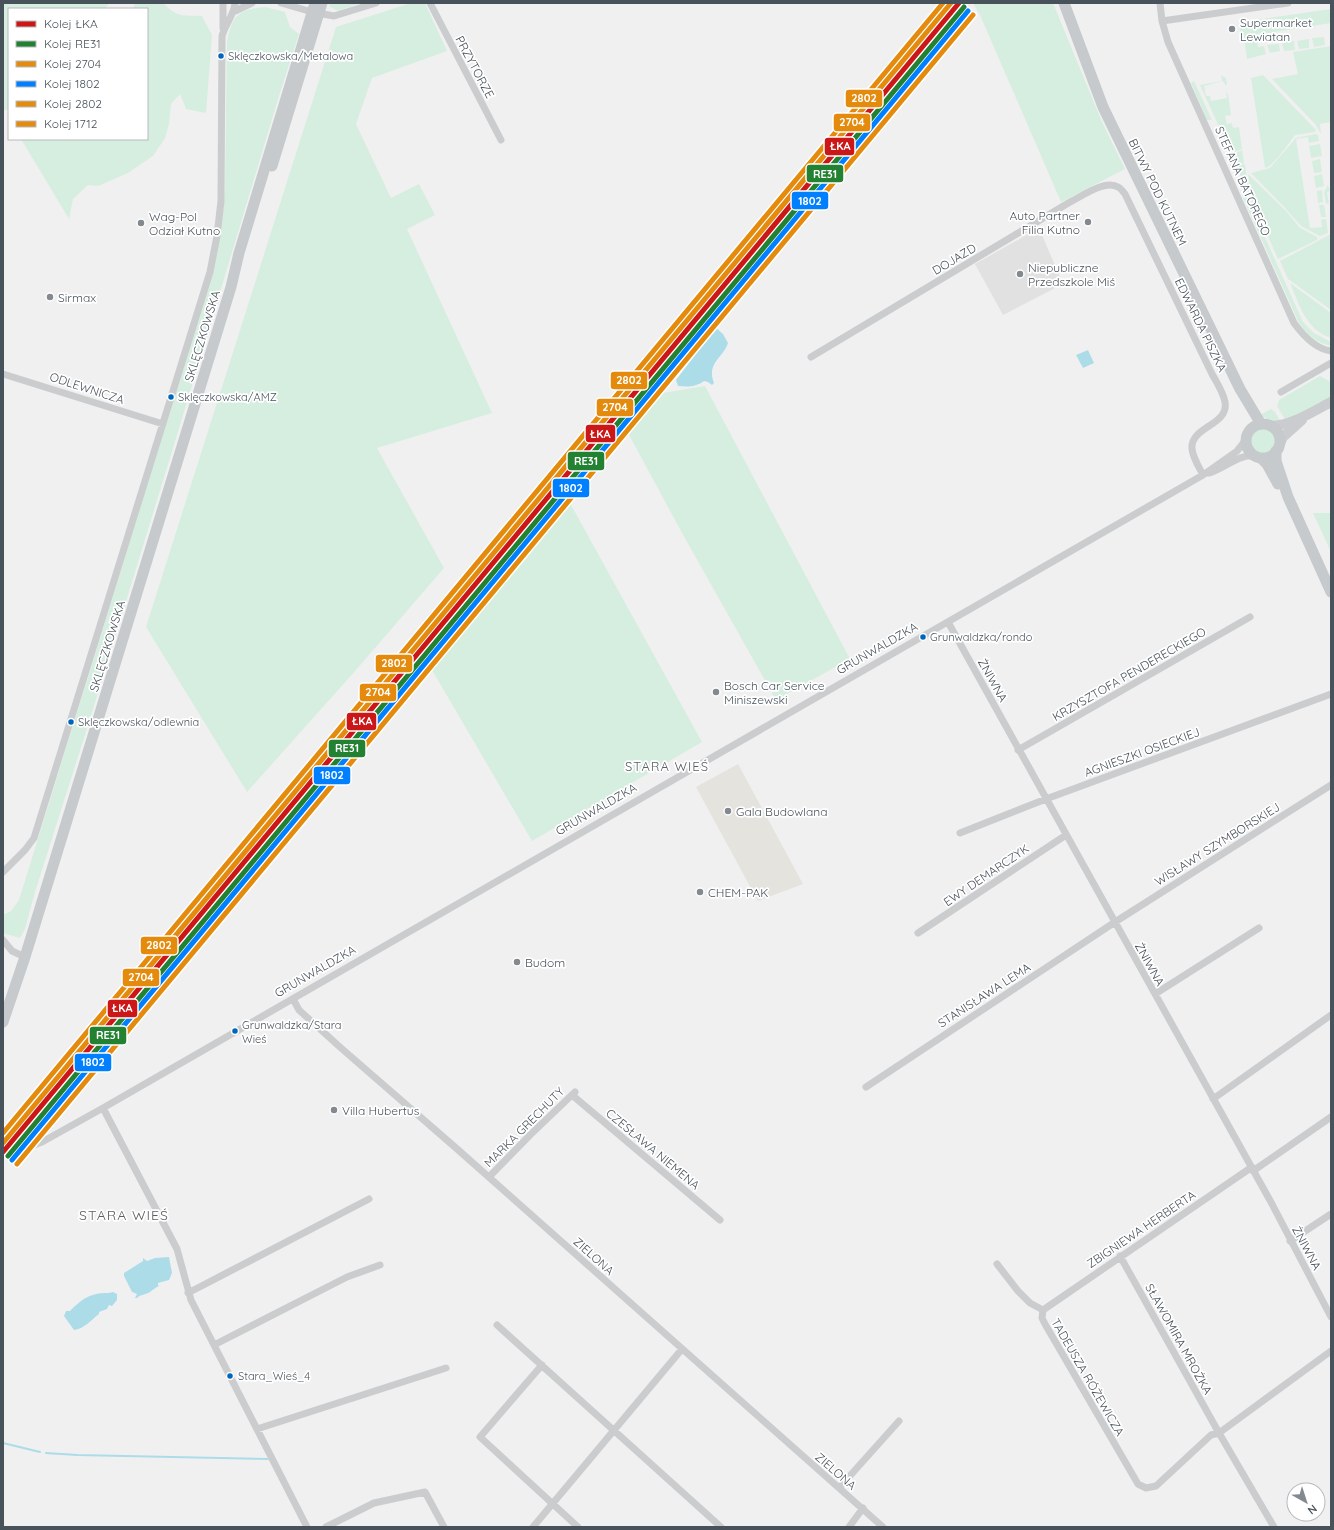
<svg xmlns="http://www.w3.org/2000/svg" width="1334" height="1530" font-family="Quicksand,sans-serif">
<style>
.commercial{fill:#e5e3de}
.education{fill:#e2e1e1}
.green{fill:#d6eee0}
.water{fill:#addce9}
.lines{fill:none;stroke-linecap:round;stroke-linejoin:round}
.stream{stroke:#addce9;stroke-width:2}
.street{stroke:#caccce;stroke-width:7}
.secondary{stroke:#cbcccf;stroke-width:10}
.primary{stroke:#c6cacc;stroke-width:11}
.rail-1-casing{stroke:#fff;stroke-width:8}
.rail-2-casing{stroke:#fff;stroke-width:8}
.rail-3-casing{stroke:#fff;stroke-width:8}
.rail-4-casing{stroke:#fff;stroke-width:8}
.rail-5-casing{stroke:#fff;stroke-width:8}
.rail-6-casing{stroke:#fff;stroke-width:8}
.rail-1{stroke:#cc1719;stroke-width:5}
.rail-2{stroke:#238132;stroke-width:5}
.rail-3{stroke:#e48b0e;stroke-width:5}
.rail-4{stroke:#0080ff;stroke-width:5}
.rail-5{stroke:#e48b0e;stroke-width:5}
.rail-6{stroke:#e48b0e;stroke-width:5}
.poi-dot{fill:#83898f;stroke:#fff;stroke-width:1.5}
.bus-dot{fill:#0065bd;stroke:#fff;stroke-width:1.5}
.labels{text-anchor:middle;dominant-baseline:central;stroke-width:3.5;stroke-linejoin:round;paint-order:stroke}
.bus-label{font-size:11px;fill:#48525b;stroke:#fff;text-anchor:start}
.poi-label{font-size:12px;fill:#48525b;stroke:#fff;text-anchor:start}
.street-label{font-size:12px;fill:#48525b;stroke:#fff}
.neighbourhood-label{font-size:13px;letter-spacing:1px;fill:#5c5f63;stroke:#fff}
.quarter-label{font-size:14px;letter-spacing:1px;fill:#5c5f63;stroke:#fff}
.line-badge{stroke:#fff;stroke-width:1.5}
.badge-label{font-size:11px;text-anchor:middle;font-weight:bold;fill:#fff}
</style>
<rect width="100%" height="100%" fill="#f0f0f0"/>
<path class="commercial" d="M738,764L803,884L758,901L696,787Z"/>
<path class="education" d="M1039,228L1063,284L1003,315L975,264Z"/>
<path class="green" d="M3,3H109L105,9H9V109L3,111Z
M135,3H163C178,18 182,15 202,16L212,35L206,113L186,109L180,94L171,104L169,124L165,138L153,156L128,173L98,186L88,185L73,199L69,219L21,139H147V9H133Z
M329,3H361L338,11L330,7Z
M411,3H425L447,51L372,78L356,124L391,198L419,184L435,215L407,229L492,413L377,448L444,568L356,670L247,792L146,627L336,27Z
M973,3H1053L1102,122L1125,169L1061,202L980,15Z
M265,7L285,12L290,27L299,34L279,96L181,422L85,735L35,892L25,929L20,938L3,933V915L11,911L19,900L123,564L221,232L225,191L227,42C232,16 238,9 265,7Z
M1331,9V23L1256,35L1258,47L1264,46L1266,54L1247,59L1244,38H1241L1239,24L1244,21L1245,25L1248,24V21Z
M1324,37L1325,45L1314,47L1312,38Z
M1309,39V48L1299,49L1297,41Z
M1294,41L1295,50L1284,51L1282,43Z
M1279,44L1280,51L1270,53L1267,45Z
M1331,46V122L1320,124L1321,134L1315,124L1272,79L1298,74L1293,52Z
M1221,75L1226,78L1227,84L1226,86L1223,81L1204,86L1206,96H1210L1211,101L1227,98L1226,92L1228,94L1231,115L1225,116L1227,124L1232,123L1233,128L1239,127L1242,149L1231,153L1200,85L1222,81Z
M1263,75L1316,130L1315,132L1295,135C1288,144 1275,165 1265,168L1251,78Z
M1194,81L1212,120H1207L1191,83Z
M1316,134L1318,135L1319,141L1309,143L1308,137L1296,139L1310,228L1322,227L1321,220L1326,219L1328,233L1320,236L1301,226L1286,209L1251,173L1270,168L1296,138Z
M1320,144L1322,156L1311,158L1309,146Z
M1242,150L1244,163L1236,165L1231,155Z
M1320,159L1322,172L1314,173L1312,161Z
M1245,164L1249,194L1236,166Z
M1248,174L1286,211L1300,228L1317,237V240L1278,259L1252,200Z
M1322,174L1324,186L1316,188L1314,176Z
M1328,185L1330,191L1327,192L1329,203L1326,204L1324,192Z
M1242,186L1303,322L1314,333L1331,342V346C1317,343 1305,334 1298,321L1243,198Z
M1322,190L1323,202L1318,203L1317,191Z
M1319,205H1324L1326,217H1321Z
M1331,234V310L1288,279L1280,261Z
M1290,283L1331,313V338C1306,330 1299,304 1290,283Z
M1320,376L1331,382V398L1286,421L1277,406L1279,400Z
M705,386L850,659L776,700L682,533L628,433L663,393Z
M1271,409L1275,412L1281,422H1273L1260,415Z
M1251 441a12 12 0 1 1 24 0a12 12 0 1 1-24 0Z
M570,503L702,742L532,841L432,670Z
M1313,513H1331V552Z"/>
<path class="water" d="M713,325L723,334L728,343C724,357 706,363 714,383L712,385L708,382L704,381C696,387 688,387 678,386L676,380L695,355Z
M1088,350L1094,363L1083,368L1076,355Z
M169,1257L172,1273L169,1280L158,1283V1285L159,1286C155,1288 154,1289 150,1292C145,1295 141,1294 137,1298H135L137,1294L132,1292L124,1276V1273L143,1261V1258L147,1261L155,1258Z
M113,1292L117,1294V1300L112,1306L109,1305L107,1309L99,1312V1314C91,1320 84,1329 74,1330L64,1316L66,1311H70C81,1300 88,1294 104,1293C108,1293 109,1293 113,1292Z"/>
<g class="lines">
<path class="stream" d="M3,1443L40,1452
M46,1453L77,1455L268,1459"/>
<path class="street" d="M223,3V28
M281,3L312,12L334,16L376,3
M430,3L501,140
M1160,3L1162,21L1168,42L1294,323C1302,334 1316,349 1331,351
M233,12L252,3
M1162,21L1288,3
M811,357L1070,202C1082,196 1106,179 1118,187C1121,188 1123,192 1125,194L1212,374C1217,383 1223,392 1225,402C1229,426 1190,426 1192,449C1193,458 1199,467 1203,475
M3,374L163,424
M1281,392L1331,363
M1209,473C1224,469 1238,454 1254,456
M948,622L1272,1204L1331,1317
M1018,750L1250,617
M960,833L1046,799L1331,694
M3,872L25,850L34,838L210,272L217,236L221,201L222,36C225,25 234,15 235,3
M918,933L1066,835
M3,940L12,951L25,957
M1155,994L1259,928
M293,999L299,1010L341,1048L456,1148L883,1527
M866,1087L1115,922L1331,785
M572,1095L720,1220
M1213,1099L1331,1015
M103,1108L177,1249L191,1300L307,1527
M21,1150L42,1142L103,1108L1203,475L1237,451L1245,441
M1253,1171L1331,1117
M489,1177L530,1135L575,1092
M1290,1241L1331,1214
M997,1264L1018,1291L1030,1303L1043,1310
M188,1293L369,1199
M1043,1310L1042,1318L1045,1324L1138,1484L1146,1488L1156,1486L1211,1435L1219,1433L1120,1256
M1043,1310L1252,1167
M497,1325L721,1527
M214,1345L347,1277L380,1265
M542,1365L480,1437L578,1527
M257,1429L446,1368
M839,1488L899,1421
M326,1527L374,1503L425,1492L444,1527
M533,1527L682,1349
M849,1527L863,1508
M1274,1527L1219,1433L1331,1351"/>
<path class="secondary" d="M1271,426C1291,426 1314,411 1331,402
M1280,443L1283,437L1302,420"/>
<path class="primary" d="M1064,3L1103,107L1240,389L1261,424
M272,166L322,3
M1246 441a17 17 0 1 1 34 0a17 17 0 1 1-34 0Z
M1276,451V461L1288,497L1331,592
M1261,458L1267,464L1278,484
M3,1022L25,957L231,287L239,253L315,3"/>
<g class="rail-1-casing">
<path id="rail-1" d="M3,1152L959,3"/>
</g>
<g class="rail-2-casing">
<path id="rail-2" d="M8,1156L964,7"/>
</g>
<g class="rail-3-casing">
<path id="rail-3" d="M3,1143L951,3"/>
</g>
<g class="rail-4-casing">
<path id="rail-4" d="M12,1160L968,11"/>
</g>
<g class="rail-5-casing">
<path id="rail-5" d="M3,1133L943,3"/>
</g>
<g class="rail-6-casing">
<path id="rail-6" d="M17,1164L973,15"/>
</g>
<use href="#rail-1" class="rail-1"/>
<use href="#rail-2" class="rail-2"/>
<use href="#rail-3" class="rail-3"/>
<use href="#rail-4" class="rail-4"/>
<use href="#rail-5" class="rail-5"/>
<use href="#rail-6" class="rail-6"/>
</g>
<g class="poi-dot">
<circle cx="1232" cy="29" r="4"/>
<circle cx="1088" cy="222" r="4"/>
<circle cx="141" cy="223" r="4"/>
<circle cx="1020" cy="274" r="4"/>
<circle cx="50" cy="297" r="4"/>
<circle cx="716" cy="692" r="4"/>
<circle cx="728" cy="811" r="4"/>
<circle cx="700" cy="892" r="4"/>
<circle cx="517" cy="962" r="4"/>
<circle cx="334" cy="1110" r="4"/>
</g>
<g class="bus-dot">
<circle cx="221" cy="56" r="3.5"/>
<circle cx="171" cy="397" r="3.5"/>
<circle cx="923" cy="637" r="3.5"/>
<circle cx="71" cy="722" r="3.5"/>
<circle cx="235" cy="1031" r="3.5"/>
<circle cx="230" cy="1376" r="3.5"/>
</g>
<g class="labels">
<g class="bus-label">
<text x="228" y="56">Sklęczkowska/Metalowa</text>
<text x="178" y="397">Sklęczkowska/AMZ</text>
<text x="930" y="637">Grunwaldzka/rondo</text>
<text x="78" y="722">Sklęczkowska/odlewnia</text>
<text x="242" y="1025">Grunwaldzka/Stara<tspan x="242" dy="14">Wieś</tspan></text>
<text x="238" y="1376">Stara_Wieś_4</text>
</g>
<g class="poi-label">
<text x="1240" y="22">Supermarket<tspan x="1240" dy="14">Lewiatan</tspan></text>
<text x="1080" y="215" text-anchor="end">Auto Partner<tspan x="1080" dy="14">Filia Kutno</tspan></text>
<text x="149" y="216">Wag-Pol<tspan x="149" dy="14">Odział Kutno</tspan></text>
<text x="1028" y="267">Niepubliczne<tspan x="1028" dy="14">Przedszkole Miś</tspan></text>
<text x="58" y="297">Sirmax</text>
<text x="724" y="685">Bosch Car Service<tspan x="724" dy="14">Miniszewski</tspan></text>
<text x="736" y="811">Gala Budowlana</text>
<text x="708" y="892">CHEM-PAK</text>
<text x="525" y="962">Budom</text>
<text x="342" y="1110">Villa Hubertus</text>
</g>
<g class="street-label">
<text transform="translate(475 67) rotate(62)">PRZYTORZE</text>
<text transform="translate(1243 181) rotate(66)">STEFANA BATOREGO</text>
<text transform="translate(1158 192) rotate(64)">BITWY POD KUTNEM</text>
<text transform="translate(954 259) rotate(-31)">DOJAZD</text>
<text transform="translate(1201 325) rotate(64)">EDWARDA PISZKA</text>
<text transform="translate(202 336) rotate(-73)">SKLĘCZKOWSKA</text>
<text transform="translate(87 388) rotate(18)">ODLEWNICZA</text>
<text transform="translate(107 646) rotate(-73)">SKLĘCZKOWSKA</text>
<text transform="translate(877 648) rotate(-30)">GRUNWALDZKA</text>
<text transform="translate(1129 674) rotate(-30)">KRZYSZTOFA PENDERECKIEGO</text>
<text transform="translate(993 680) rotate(61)">ŻNIWNA</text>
<text transform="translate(1142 752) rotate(-20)">AGNIESZKI OSIECKIEJ</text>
<text transform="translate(596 809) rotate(-30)">GRUNWALDZKA</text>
<text transform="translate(1217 844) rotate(-32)">WISŁAWY SZYMBORSKIEJ</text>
<text transform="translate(986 875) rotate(-34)">EWY DEMARCZYK</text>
<text transform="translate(1150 964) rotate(61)">ŻNIWNA</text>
<text transform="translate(315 971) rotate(-30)">GRUNWALDZKA</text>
<text transform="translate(984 995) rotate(-33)">STANISŁAWA LEMA</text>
<text transform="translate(524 1127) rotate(-45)">MARKA GRECHUTY</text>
<text transform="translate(653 1149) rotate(40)">CZESŁAWA NIEMENA</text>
<text transform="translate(1141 1229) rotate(-34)">ZBIGNIEWA HERBERTA</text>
<text transform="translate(1307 1248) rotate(62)">ŻNIWNA</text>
<text transform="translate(594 1256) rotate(42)">ZIELONA</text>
<text transform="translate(1179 1339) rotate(61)">SŁAWOMIRA MROŻKA</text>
<text transform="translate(1088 1377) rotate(60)">TADEUSZA RÓŻEWICZA</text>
<text transform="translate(836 1471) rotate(41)">ZIELONA</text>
</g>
<g class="neighbourhood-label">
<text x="667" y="766">STARA WIEŚ</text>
</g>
<g class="quarter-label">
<text x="124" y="1215">STARA WIEŚ</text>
</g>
</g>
<g class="line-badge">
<rect x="845" y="89" width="38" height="19" rx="4" fill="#e48b0e"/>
<rect x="833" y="113" width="38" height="19" rx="4" fill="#e48b0e"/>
<rect x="824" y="137" width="31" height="19" rx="4" fill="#cc1719"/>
<rect x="806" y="164" width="38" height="19" rx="4" fill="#238132"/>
<rect x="791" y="191" width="38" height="19" rx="4" fill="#0080ff"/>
<rect x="610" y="371" width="38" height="19" rx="4" fill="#e48b0e"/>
<rect x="596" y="398" width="38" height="19" rx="4" fill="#e48b0e"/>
<rect x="585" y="424" width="31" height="19" rx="4" fill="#cc1719"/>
<rect x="567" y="451" width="38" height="20" rx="4" fill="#238132"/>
<rect x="552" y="478" width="38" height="20" rx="4" fill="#0080ff"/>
<rect x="375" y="654" width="38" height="19" rx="4" fill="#e48b0e"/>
<rect x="359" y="683" width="38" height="19" rx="4" fill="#e48b0e"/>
<rect x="346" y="712" width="31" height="19" rx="4" fill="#cc1719"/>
<rect x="328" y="739" width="38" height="19" rx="4" fill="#238132"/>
<rect x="313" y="766" width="38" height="19" rx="4" fill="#0080ff"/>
<rect x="140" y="936" width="38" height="19" rx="4" fill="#e48b0e"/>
<rect x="122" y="968" width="38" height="19" rx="4" fill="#e48b0e"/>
<rect x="107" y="999" width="31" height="19" rx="4" fill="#cc1719"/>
<rect x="89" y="1026" width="38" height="19" rx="4" fill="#238132"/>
<rect x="74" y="1053" width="38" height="19" rx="4" fill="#0080ff"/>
</g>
<g class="badge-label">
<text x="864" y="102">2802</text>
<text x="852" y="126">2704</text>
<text x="840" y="150">ŁKA</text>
<text x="825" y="178">RE31</text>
<text x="810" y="205">1802</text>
<text x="629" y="384">2802</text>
<text x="615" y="411">2704</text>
<text x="600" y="438">ŁKA</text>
<text x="586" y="465">RE31</text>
<text x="571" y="492">1802</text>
<text x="394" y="667">2802</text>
<text x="378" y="696">2704</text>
<text x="362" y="725">ŁKA</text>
<text x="347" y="752">RE31</text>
<text x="332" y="779">1802</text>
<text x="159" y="949">2802</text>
<text x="141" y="981">2704</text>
<text x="122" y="1012">ŁKA</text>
<text x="108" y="1039">RE31</text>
<text x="93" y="1066">1802</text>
</g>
<rect width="1334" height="1530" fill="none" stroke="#48525b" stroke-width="8"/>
<rect x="8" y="8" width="140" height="132" fill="#ffffff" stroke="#b6babd"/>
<rect x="16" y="21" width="20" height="6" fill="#cc1719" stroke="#b6babd"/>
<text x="44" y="28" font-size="12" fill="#48525b">Kolej ŁKA</text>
<rect x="16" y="41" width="20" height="6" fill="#238132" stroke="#b6babd"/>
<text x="44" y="48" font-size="12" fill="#48525b">Kolej RE31</text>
<rect x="16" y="61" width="20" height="6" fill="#e48b0e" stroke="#b6babd"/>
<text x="44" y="68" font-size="12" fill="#48525b">Kolej 2704</text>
<rect x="16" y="81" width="20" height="6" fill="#0080ff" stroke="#b6babd"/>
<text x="44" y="88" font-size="12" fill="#48525b">Kolej 1802</text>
<rect x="16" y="101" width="20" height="6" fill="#e48b0e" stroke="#b6babd"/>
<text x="44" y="108" font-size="12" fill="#48525b">Kolej 2802</text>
<rect x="16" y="121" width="20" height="6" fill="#e48b0e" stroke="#b6babd"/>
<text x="44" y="128" font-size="12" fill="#48525b">Kolej 1712</text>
<g transform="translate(1306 1502) rotate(141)"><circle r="19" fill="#ffffff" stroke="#b6babd"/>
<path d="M0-3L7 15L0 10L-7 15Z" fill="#83898f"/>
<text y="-6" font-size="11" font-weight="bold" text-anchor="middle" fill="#48525b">N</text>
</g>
</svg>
